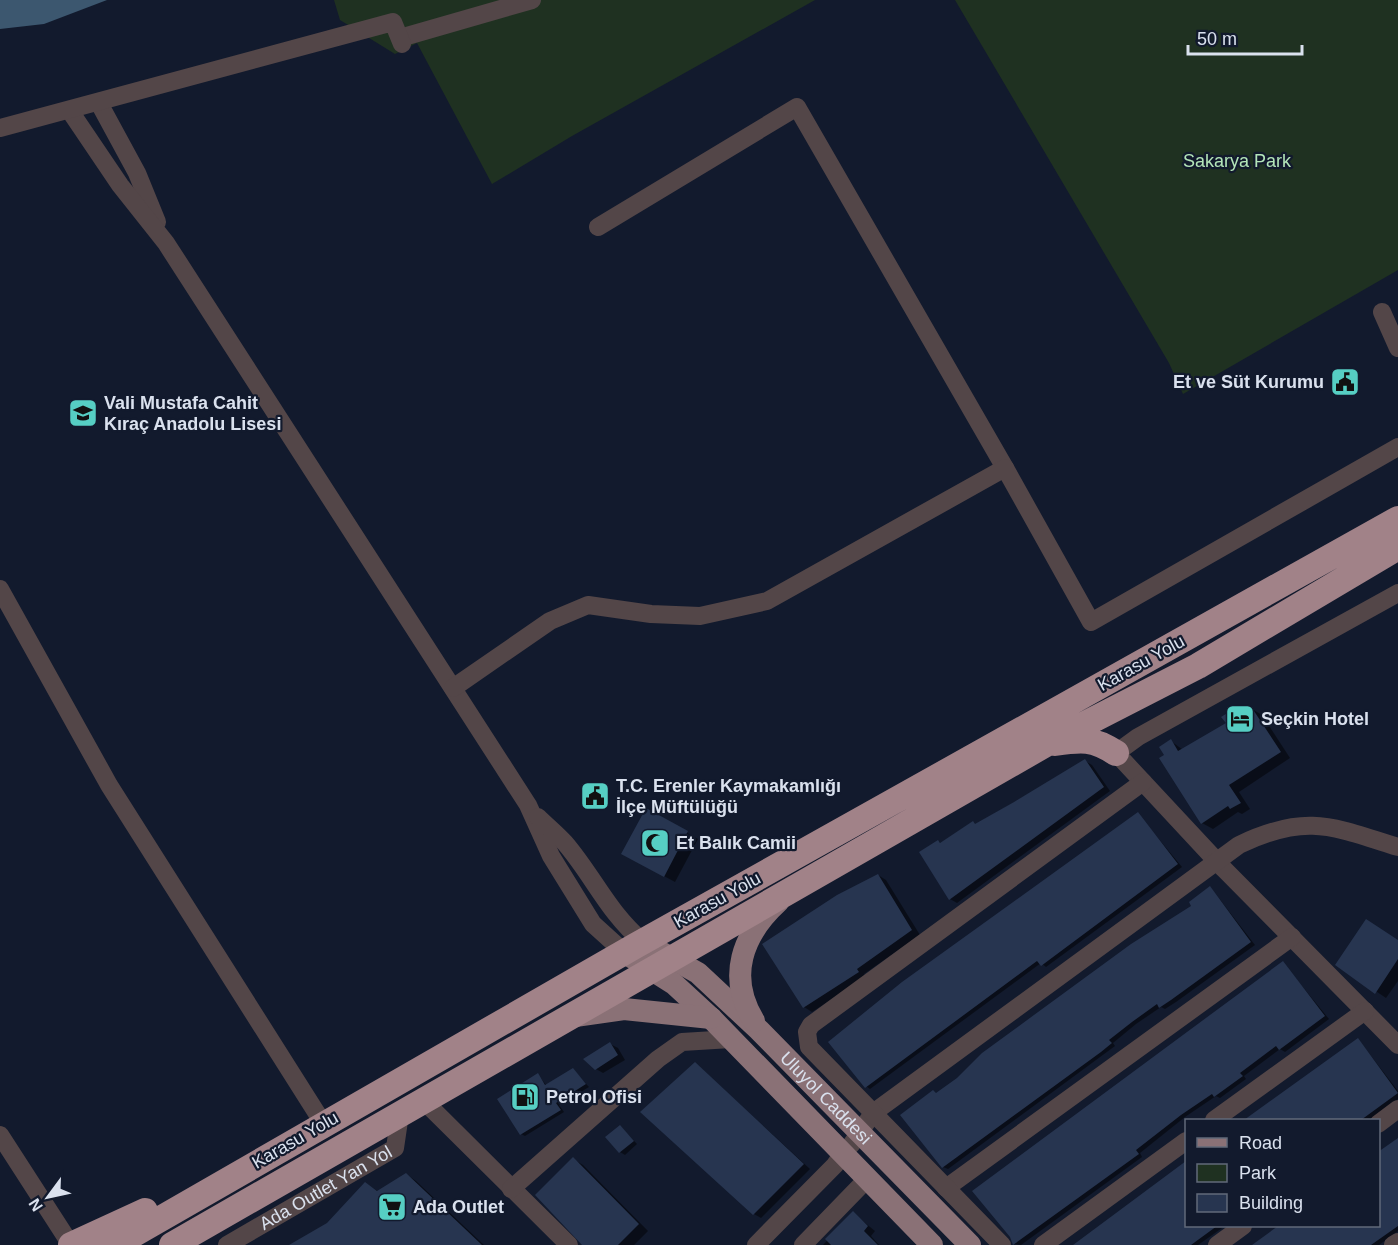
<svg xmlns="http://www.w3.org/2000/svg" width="1398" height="1245" font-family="Helvetica,sans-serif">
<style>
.green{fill:#1f3121}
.water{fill:#3c576f}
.shadow{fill:#0007}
.building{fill:#273550}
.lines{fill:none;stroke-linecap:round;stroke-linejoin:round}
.minor{stroke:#534648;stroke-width:18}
.major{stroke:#8a7176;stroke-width:22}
.highway{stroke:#a18288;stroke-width:26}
.labels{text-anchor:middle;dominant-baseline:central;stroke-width:4.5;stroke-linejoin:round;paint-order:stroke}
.park-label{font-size:18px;fill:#b3e5b8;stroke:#121a2d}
.poi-label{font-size:18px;font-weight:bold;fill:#dae1ee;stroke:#121a2d;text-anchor:start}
.street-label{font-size:18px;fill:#dae1ee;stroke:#121a2d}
</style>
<rect width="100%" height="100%" fill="#121a2d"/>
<path class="green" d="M334,0H815L572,136L492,184L417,43L395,54L340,20Z
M955,0H1398V270L1183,394L1169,363Z"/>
<path class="water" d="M0,0H107L44,24L0,29Z"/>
<path class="shadow" d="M1252,709L1262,715L1290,758L1239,792L1250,809L1242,814L1238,812L1213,829L1202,823L1166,756L1171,741L1183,750L1228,724L1234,710L1243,715Z
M1085,761L1092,765L1110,791L957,903L950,899L938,841L942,844Z
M646,810L698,839L675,882L623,854Z
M1138,814L1182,867L1046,967L1041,963L870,1089L866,1086Z
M878,875L886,880L920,935L864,974L866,977L812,1012L804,1007Z
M1211,888L1255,945L1176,1002L1165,1009L1161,1007L1136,1024L1113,1043L1115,1046L948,1169L943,1167L938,1094L1193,906Z
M1398,941V981L1386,998L1337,965Z
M1283,963L1329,1019L1285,1052L1280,1049L1244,1076L1246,1079L1220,1098L1216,1096L1185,1117L1140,1153L1142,1157L1021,1245L1014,1244Z
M1358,1039L1398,1091V1099L1369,1120H1247Z
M610,1044L618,1048L625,1060L603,1073L596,1069Z
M695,1063L810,1169L761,1218L754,1214Z
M573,1070L589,1087L559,1105L564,1112L525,1136L521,1134L499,1099L538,1075L547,1086Z
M620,1126L637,1144L625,1155L620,1152Z
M1398,1140V1231L1379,1245H1254L1281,1226H1378Z
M573,1159L583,1165L648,1231L634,1245H585Z
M1186,1165V1226H1225L1198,1245H1077Z
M406,1174L416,1181L484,1245H292L328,1224L365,1183L379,1192Z
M853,1213L875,1231L871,1236L879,1245H823Z"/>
<path class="building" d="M1252,708L1281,752L1229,785L1241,803L1230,809L1228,806L1201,824L1159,758L1164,755L1159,747L1171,739L1178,751L1226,723L1221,717L1234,709L1239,716Z
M1085,759L1104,787L949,900L919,852L938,840L940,843L973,821L975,824L1014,802Z
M646,808L688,831L664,877L621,854Z
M1138,812L1178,864L1041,966L1037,961L865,1088L828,1042L902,982Z
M878,874L912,930L857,969L859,972L803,1008L762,944L837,895Z
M1210,886L1251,942L1171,1000L1159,1008L1157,1004L1132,1022L1109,1040L1112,1043L1101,1052L942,1168L900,1115L933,1090L936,1093L957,1078L982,1053L1131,944L1191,906L1189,902Z
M1366,919L1398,940V959L1375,994L1335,965Z
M1283,961L1325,1016L1279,1050L1276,1046L1240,1073L1243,1076L1214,1097L1212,1094L1181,1115L1136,1150L1139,1154L1013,1245L1010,1237L972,1191Z
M1358,1038L1398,1093L1361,1120H1244Z
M610,1042L618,1055L595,1070L583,1059Z
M695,1062L804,1164L753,1215L640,1112Z
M573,1068L586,1084L556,1103L561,1110L520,1135L497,1099L538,1073L545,1085Z
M620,1125L634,1141L619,1153L605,1137Z
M1398,1138V1226L1371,1245H1252L1278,1226H1378V1152Z
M573,1157L639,1224L618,1245H582L535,1195Z
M1186,1161V1226H1217L1191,1245H1073Z
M406,1173L482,1245H289L327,1223L365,1182L377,1191Z
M853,1211L868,1226L864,1231L878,1245H831L825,1239Z"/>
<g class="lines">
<g class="minor">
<path d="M400,38L532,0"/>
<path d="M99,103L137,173L157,222"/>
<path d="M70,111L120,185L166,243L528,805L551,856L593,924L625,953"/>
<path d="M0,128L393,22L402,44"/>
<path d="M598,227L797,107L1005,468"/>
<path d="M1382,312L1398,348"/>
<path d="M0,589L109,785L323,1123"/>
<path d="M1398,593L1138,737L1116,753L1224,869L1398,1045"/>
<path d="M453,688L550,621L588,605L651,614L700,616L767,601L1005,468L1091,622L1398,447"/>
<path d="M538,817C547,826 557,834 565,843C594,877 607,911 643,942"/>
<path d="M423,1100L569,1245"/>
<path d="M1214,1120L1365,1011"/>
<path d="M1378,1124L1398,1109"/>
<path d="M0,1135L71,1245"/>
<path d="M851,1145L873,1113L1239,845C1306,813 1331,826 1398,847"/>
<path d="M946,1188L1292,937"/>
<path d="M511,1189L658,1059L682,1042L731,1039"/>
<path id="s1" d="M227,1245L395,1148L400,1114"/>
<path d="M756,1245L835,1165L843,1153"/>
<path d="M803,1245L867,1179"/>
<path d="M1002,1245L809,1047L807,1032L811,1025L1143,782"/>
<path d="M1043,1245L1186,1141"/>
<path d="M1217,1245L1243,1226"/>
<path d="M1393,1245L1398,1242"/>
</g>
<g class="major">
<path id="s2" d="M643,942L698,973L759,1030L970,1245"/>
<path d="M625,953L674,984L711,1018L932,1245"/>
<path d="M575,1016L624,1009L711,1018"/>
<path d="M754,1021C727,977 742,935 778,902"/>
</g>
<path class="highway" d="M1055,743C1082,739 1093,738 1116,753
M71,1245L145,1211
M115,1245L635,946L1398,519
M172,1245L1046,744L1198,666L1398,547"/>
</g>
<defs>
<g id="civic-square" transform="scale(1.5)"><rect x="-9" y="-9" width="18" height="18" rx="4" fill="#56cec3" stroke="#121a2d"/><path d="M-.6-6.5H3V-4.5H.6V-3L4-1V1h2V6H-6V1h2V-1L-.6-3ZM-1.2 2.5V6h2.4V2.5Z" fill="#111"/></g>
<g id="school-square" transform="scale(1.5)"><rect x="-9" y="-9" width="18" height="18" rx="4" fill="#56cec3" stroke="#121a2d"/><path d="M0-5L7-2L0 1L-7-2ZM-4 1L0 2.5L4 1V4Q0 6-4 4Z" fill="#111"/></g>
<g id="hotel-square" transform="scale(1.5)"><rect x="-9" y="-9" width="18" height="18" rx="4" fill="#56cec3" stroke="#121a2d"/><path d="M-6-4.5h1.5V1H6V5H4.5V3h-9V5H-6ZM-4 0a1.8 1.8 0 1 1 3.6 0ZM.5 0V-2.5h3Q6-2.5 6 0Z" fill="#111"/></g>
<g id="mosque-square" transform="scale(1.5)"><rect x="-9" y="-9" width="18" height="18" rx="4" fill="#56cec3" stroke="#121a2d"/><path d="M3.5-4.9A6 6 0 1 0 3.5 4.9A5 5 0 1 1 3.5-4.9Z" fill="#111"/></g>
<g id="fuel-square" transform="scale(1.5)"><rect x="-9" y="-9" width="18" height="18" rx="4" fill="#56cec3" stroke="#121a2d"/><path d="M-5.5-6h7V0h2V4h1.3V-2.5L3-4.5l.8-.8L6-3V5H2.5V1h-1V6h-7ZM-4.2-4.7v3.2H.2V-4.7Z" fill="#111"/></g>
<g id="supermarket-square" transform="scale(1.5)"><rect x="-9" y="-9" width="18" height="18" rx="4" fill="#56cec3" stroke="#121a2d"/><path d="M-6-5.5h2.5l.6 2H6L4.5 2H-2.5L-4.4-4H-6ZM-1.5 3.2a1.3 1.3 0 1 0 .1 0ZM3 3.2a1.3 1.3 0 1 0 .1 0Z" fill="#111"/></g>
</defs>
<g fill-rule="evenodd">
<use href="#civic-square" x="1345" y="382"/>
<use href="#school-square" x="83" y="413"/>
<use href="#hotel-square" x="1240" y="719"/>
<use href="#civic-square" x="595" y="796"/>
<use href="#mosque-square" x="655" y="843"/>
<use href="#fuel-square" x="525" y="1097"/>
<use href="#supermarket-square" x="392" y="1207"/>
</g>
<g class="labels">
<g class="park-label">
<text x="1237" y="161">Sakarya Park</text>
</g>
<g class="poi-label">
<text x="1324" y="382" text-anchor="end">Et ve Süt Kurumu</text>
<text x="104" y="403">Vali Mustafa Cahit<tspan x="104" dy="21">Kıraç Anadolu Lisesi</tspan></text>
<text x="1261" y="719">Seçkin Hotel</text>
<text x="616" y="786">T.C. Erenler Kaymakamlığı<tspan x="616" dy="21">İlçe Müftülüğü</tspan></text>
<text x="676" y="843">Et Balık Camii</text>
<text x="546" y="1097">Petrol Ofisi</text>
<text x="413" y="1207">Ada Outlet</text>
</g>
<g class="street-label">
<text transform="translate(1141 663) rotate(-29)">Karasu Yolu</text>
<text transform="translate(717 900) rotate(-29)">Karasu Yolu</text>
<text stroke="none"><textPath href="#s2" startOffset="242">Uluyol Caddesi</textPath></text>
<text transform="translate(295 1140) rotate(-30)">Karasu Yolu</text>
<text stroke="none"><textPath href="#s1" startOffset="114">Ada Outlet Yan Yol</textPath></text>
</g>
</g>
<rect x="1185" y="1119" width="195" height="108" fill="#121a2d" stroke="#626a7a" stroke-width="1.5"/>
<rect x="1197" y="1138" width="30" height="9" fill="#8a7176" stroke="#626a7a" stroke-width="1.5"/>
<text x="1239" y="1149" font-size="18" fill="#dae1ee">Road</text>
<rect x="1197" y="1164" width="30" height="18" fill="#1f3121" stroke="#626a7a" stroke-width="1.5"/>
<text x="1239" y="1179" font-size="18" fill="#dae1ee">Park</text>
<rect x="1197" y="1194" width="30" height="18" fill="#273550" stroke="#626a7a" stroke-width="1.5"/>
<text x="1239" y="1209" font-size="18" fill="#dae1ee">Building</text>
<g transform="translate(48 1197) rotate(237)" stroke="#121a2d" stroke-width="4.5" paint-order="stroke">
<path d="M0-4.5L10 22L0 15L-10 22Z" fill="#dae1ee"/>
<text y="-9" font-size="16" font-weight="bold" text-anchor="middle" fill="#dae1ee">N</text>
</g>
<path d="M1188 45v9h114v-9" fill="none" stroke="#dae1ee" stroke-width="3"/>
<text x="1197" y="45" font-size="18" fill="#dae1ee" stroke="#121a2d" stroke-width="4.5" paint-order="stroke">50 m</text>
</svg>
